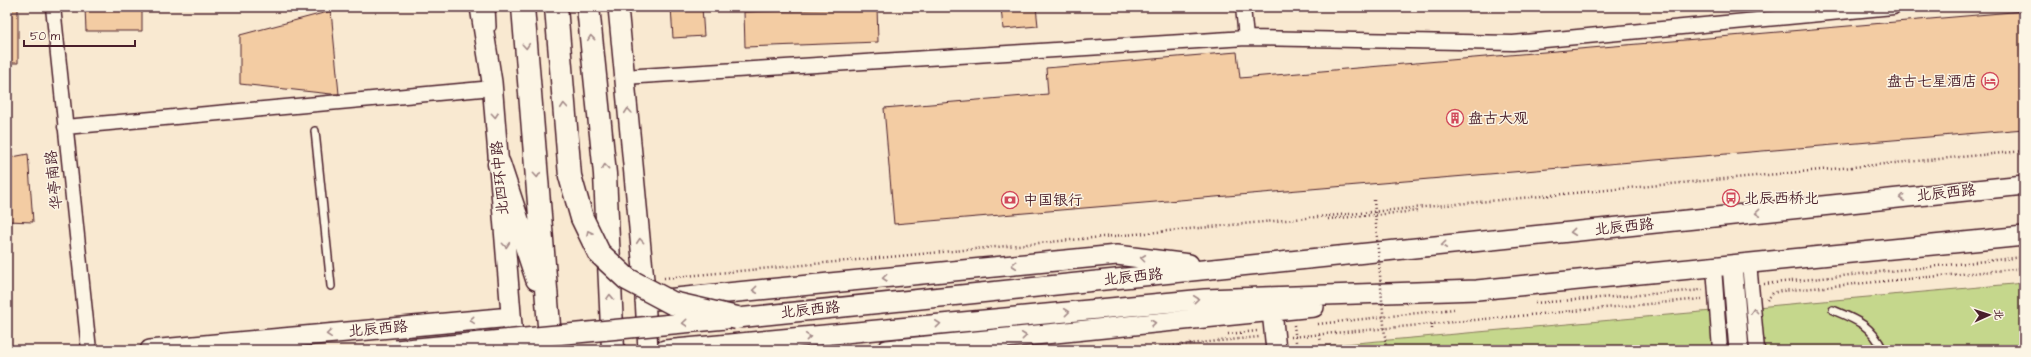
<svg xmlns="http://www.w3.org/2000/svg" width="2031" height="357" font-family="'Architects Daughter','LXGW WenKai TC',sans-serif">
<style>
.green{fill:#c5d78c;stroke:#887b5c}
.building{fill:#f3cca3;stroke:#4a1f2b}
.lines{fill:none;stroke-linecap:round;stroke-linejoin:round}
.lane-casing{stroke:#4a1f2b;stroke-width:10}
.street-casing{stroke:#4a1f2b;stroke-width:17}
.secondary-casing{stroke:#4a1f2b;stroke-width:22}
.highway-casing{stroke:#4a1f2b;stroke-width:25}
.path{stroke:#4a1f2b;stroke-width:2.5;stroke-dasharray:1 3;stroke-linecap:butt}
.lane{stroke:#fcf5e5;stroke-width:7}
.street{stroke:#fcf5e5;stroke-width:14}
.secondary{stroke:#fcf5e5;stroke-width:19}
.highway{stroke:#fcf5e5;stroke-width:22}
.secondary-bridge-casing{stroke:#4a1f2b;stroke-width:22;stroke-linecap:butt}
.highway-bridge-casing{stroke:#4a1f2b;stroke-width:25;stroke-linecap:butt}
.path-bridge{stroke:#4a1f2b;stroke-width:2.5;stroke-dasharray:1 3;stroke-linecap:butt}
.secondary-bridge{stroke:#fcf5e5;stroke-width:19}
.highway-bridge{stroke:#fcf5e5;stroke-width:22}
.oneway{stroke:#a38a88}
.labels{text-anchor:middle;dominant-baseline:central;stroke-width:3;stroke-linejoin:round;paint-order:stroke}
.poi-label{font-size:15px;fill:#4a1f2b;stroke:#fcf5e5;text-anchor:start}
.street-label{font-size:15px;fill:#4a1f2b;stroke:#fcf5e5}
</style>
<rect width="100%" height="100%" fill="#f9e9d1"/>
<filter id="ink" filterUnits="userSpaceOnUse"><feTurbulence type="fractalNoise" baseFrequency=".025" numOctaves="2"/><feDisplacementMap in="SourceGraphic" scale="8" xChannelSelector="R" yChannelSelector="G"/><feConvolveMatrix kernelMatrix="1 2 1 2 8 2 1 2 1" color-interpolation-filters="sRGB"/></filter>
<g filter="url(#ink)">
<path class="green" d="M1273,7H1373L1273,9Z
M2024,283V350H1278Z"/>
<path class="building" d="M7,7H18V63H7Z
M85,7H142V31H86Z
M671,7H702L704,36L673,38Z
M877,7L878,42L745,47L744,12Z
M1001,7H1036L1038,26L1003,29Z
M331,11L339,94H331L240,84V35Z
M2024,11V129L894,224L884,108L1048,94L1046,68L1237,52L1240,78Z
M28,154L33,222L7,221V158Z"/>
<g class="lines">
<g class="lane-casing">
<path id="lane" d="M491,7L492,27
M315,131L331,286
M1833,310C1857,320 1871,325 1883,350"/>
</g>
<g class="street-casing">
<path id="street" d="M53,7L89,350
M1243,7L1246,38
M624,77L1246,38L1513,43L1893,7
M65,127L493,88
M1749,263L1757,350
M1714,267L1720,350"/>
</g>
<g class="secondary-casing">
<path id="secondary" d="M480,7L492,82L514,350
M618,7L644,280L648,350
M1732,265L1739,350
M645,301L1117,255L1189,264
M1272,311L1276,350
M737,318L2024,185
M150,350L511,317
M665,350L1205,299L1477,290L2024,236
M887,350L1314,307"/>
</g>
<g class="highway-casing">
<path id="highway" d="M523,7L551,350
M588,7L605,174L613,350
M499,164L537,279"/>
</g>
<path class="path" d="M1328,219L1418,211
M664,278L2024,151
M1764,284L2024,257
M1767,300L1773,293L1781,291L2024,268
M1535,303L1703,290
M1318,324L1454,309
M1432,324V331
M1294,325L1297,350
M1228,334L1257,331
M1319,335L1321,341
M1291,337L1702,299
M1130,350L1259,337
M1406,350L1434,348"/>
<use href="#lane" class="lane"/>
<use href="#street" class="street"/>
<use href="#secondary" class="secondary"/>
<use href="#highway" class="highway"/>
<g class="secondary-bridge-casing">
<path id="secondary-bridge" d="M396,350L726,319"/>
</g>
<g class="highway-bridge-casing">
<path id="highway-bridge" d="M556,7L570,176L582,218L599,253L627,279L672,303L737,318"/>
</g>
<path class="path-bridge" d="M1374,200L1386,350"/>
<use href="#secondary-bridge" class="secondary-bridge"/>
<use href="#highway-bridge" class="highway-bridge"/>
</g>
<defs><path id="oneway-chevron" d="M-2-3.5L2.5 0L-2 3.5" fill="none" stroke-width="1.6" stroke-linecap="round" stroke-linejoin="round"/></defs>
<g class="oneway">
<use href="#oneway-chevron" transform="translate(591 38) rotate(-96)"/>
<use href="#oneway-chevron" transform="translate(526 46) rotate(85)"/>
<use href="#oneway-chevron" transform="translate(564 106) rotate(-95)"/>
<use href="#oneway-chevron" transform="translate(628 111) rotate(-95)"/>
<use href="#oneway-chevron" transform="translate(495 115) rotate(85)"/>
<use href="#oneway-chevron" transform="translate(605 167) rotate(-96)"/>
<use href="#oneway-chevron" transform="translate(537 175) rotate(85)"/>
<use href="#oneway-chevron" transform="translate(1902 198) rotate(174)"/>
<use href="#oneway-chevron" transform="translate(1758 213) rotate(174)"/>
<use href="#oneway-chevron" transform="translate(1573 232) rotate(174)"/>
<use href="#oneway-chevron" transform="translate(589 233) rotate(-117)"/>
<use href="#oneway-chevron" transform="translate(640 241) rotate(-95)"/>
<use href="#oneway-chevron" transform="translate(506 245) rotate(85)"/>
<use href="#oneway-chevron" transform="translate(1444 245) rotate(174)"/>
<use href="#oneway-chevron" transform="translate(1143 258) rotate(-173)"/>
<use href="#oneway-chevron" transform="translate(1014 265) rotate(174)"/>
<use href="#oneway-chevron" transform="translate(885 278) rotate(174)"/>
<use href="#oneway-chevron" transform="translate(755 290) rotate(174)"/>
<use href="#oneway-chevron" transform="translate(610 297) rotate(-92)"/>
<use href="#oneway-chevron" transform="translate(1196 299) rotate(-6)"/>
<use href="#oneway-chevron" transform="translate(1754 311) rotate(-95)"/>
<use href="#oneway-chevron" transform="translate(1067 312) rotate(-6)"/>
<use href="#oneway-chevron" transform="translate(472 320) rotate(175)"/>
<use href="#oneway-chevron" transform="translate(685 323) rotate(175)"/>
<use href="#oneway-chevron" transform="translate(1153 323) rotate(-6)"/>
<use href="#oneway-chevron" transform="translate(938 324) rotate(-6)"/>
<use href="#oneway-chevron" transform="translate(329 334) rotate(175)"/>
<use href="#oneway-chevron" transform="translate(1024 336) rotate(-6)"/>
<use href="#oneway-chevron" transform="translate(808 337) rotate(-6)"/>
</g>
</g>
<defs>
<g id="hotel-ring" transform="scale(0.9)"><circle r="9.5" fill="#fcf5e5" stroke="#d1495b" stroke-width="1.5"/><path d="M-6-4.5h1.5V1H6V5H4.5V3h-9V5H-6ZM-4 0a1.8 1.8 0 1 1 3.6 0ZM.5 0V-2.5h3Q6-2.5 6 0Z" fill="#d1495b"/></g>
<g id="building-ring" transform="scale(0.9)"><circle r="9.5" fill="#fcf5e5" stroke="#d1495b" stroke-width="1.5"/><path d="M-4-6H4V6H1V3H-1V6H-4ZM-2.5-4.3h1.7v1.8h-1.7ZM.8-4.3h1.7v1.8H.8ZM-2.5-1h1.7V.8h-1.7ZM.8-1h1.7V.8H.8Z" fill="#d1495b"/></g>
<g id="bus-ring" transform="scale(0.9)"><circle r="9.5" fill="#fcf5e5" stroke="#d1495b" stroke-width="1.5"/><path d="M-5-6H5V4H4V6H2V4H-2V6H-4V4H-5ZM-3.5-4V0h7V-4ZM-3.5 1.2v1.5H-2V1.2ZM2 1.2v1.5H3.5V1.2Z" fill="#d1495b"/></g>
<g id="bank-ring" transform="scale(0.9)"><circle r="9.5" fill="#fcf5e5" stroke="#d1495b" stroke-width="1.5"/><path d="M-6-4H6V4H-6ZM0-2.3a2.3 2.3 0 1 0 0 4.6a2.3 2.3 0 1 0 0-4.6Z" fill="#d1495b"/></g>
</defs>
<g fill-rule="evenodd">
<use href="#hotel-ring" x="1990" y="81"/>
<use href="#building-ring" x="1455" y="118"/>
<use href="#bus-ring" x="1731" y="198"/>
<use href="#bank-ring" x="1010" y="200"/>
</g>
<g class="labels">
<g class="poi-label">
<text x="1977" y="81" text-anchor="end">盘古七星酒店</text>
<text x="1468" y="118">盘古大观</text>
<text x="1744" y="198">北辰西桥北</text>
<text x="1023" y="200">中国银行</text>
</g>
<g class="street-label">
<text transform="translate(500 178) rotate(-95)">北四环中路</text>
<text transform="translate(54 180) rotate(-96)">华亭南路</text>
<text transform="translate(1946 193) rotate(-6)">北辰西路</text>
<text transform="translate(1624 227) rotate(-6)">北辰西路</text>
<text transform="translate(1133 277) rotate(-6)">北辰西路</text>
<text transform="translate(810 310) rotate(-6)">北辰西路</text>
<text transform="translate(378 329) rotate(-5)">北辰西路</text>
</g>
</g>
<rect width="2031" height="357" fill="none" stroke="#fcf5e5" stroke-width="24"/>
<rect x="12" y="12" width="2007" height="333" fill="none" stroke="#4a1f2b" stroke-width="1.5" filter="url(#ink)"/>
<g transform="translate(1989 315) rotate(87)" stroke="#fcf5e5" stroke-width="3" paint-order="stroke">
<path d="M0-3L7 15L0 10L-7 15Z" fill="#4a1f2b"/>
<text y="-6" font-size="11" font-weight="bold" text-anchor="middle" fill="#4a1f2b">北</text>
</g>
<path d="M24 40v6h111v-6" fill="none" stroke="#4a1f2b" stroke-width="2"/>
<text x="30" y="40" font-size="12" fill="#4a1f2b" stroke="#fcf5e5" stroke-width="3" paint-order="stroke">50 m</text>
</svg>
